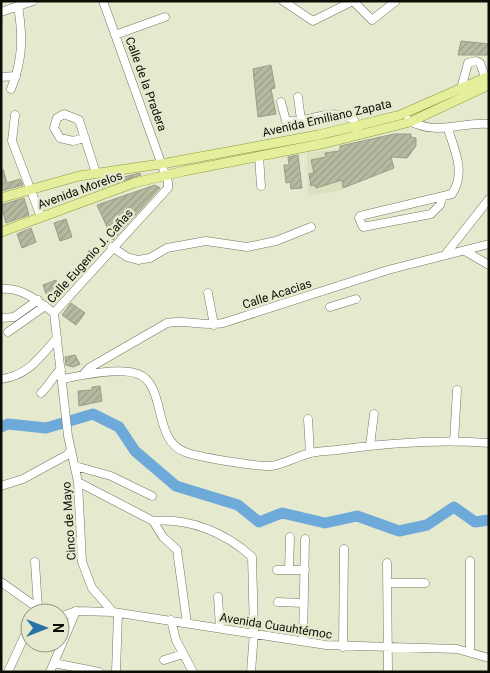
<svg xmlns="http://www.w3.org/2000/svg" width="490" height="673" font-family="Roboto,sans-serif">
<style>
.built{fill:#dbe1bf}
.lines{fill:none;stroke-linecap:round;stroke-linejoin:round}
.river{stroke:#6daada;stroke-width:11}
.building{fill:url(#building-hatch);stroke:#999d84}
.minor-casing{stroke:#73775f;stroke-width:9}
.major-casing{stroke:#8e983b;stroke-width:10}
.minor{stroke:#fff;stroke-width:8}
.major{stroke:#e5ee9b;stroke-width:9}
.labels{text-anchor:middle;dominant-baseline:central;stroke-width:5;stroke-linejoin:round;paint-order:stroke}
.street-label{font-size:12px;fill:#0c0d05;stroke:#e5eacf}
</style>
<defs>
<pattern id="building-hatch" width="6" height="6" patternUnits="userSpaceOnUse" patternTransform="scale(1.25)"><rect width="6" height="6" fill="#b6baa1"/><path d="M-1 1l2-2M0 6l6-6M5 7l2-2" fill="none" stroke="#9b9f89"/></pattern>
</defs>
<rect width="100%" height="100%" fill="#e5eacf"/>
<path class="built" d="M340,149L343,190L308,196L307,153Z"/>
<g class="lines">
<path class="river" d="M1,427L8,424L46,428L93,414L119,427L135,451L176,486L238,505L259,522L282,513L325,523L357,516L399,531L427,525L454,507L475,522L489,520"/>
</g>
<path class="building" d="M461,41L489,44V55H458Z
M271,65L275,88L271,89L276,114L258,117L253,69Z
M394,134H411V137L416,138V146L407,158L391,157L394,168L343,188L342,180L316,188L315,185L311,186L309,174L314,173L311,160L326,157L325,153L340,151V146Z
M298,155L302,188L291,189L290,182L286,183L284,165H289L288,157Z
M3,169L7,183L20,179L23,185L1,191Z
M140,173L141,175L94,191L91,182L98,180L99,183Z
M155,185L160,188L113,240L97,205Z
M24,198L29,215L6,223L1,205Z
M66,219L72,237L60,241L54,223Z
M31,228L36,242L22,248L17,234Z
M56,280L59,290L46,294L43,285Z
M71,303L85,313L76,325L62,315Z
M75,355L80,364L73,367L66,365L65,357Z
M100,386L102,401L79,406L78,391L92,390V387Z"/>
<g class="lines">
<g class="minor-casing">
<path id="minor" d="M103,1L168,182V188L54,313L68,436L78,482L82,562L92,588L113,612
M283,1L313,21L353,1
M353,1L372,20L396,1
M1,12L33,1
M115,35L165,17
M1,77L16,76
M11,89C23,60 23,36 18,6
M461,89L468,63L476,61L480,63L485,77
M298,97L301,120
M281,102L286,121C310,124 331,105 354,120L358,135
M15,115L12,141L41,217
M408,120C437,137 462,121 489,124
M85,138L73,141L60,138L54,128L57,118L64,114L79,120L96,173
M259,156L261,186
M442,198L440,205L431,214L363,227L359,218L360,216L452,194C466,173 455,151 448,129
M112,247L127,257L138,260L150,258L167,248L206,241L247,247L276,241L311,227
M465,251L489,265
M445,255L489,199
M1,289C22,287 38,301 54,313
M208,293L214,325
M330,307L356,299
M1,318L14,317L38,300
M8,332L45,306
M83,375L89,368L167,323C186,319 204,327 223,323L388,270L489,244
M1,379C28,376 40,357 57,338
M63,379C82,375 120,367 138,374C167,385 152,440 185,452C197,457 259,467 271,466C285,464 297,456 311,453C319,451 329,451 337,450C388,443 438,439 489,443
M41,393C48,387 57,371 61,369
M308,419L310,453
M454,442L457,390
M370,445L374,414
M75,466L111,476L152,496
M78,482L153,521L163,537L177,550L187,623
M1,486L23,479L67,455L71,450
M153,521C189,518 225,532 252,557L254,632L251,672
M35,562L38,608L35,613
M387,563L388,672
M289,569L290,537
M277,570H305
M1,582L45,613
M387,583H425
M218,597L220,628
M278,602L304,603
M60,617L76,611L113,612L326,645L457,649L489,658
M171,620L176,640L193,672
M303,640L305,539
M343,647L344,549
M470,651V561
M164,660L183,654
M54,663L99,672
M8,672L30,624
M50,672L76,611
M116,672L118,613"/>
</g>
<g class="major-casing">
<path id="major" d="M1,198L79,176L167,163L318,135L356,126L400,115L489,76
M1,232L134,183L184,171L326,143L410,122L489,85"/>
</g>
<use href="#minor" class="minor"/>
<use href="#major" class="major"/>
</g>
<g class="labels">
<g class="street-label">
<text transform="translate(146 84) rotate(70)">Calle de la Pradera</text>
<text transform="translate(327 118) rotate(-13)">Avenida Emiliano Zapata</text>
<text transform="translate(80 190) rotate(-20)">Avenida Morelos</text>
<text transform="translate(90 256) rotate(-48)">Calle Eugenio J. Cañas</text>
<text transform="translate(277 294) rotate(-18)">Calle Acacias</text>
<text transform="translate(69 521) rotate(-94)">Cinco de Mayo</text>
<text transform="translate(276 626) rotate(9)">Avenida Cuauhtémoc</text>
</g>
</g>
<rect width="490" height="673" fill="none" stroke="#0c0d05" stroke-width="5"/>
<g transform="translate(45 628) rotate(90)"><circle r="24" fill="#e5eacf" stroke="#8e927e"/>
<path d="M0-4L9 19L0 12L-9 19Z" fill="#2972a6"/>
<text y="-8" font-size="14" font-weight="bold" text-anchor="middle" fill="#0c0d05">N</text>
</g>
</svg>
